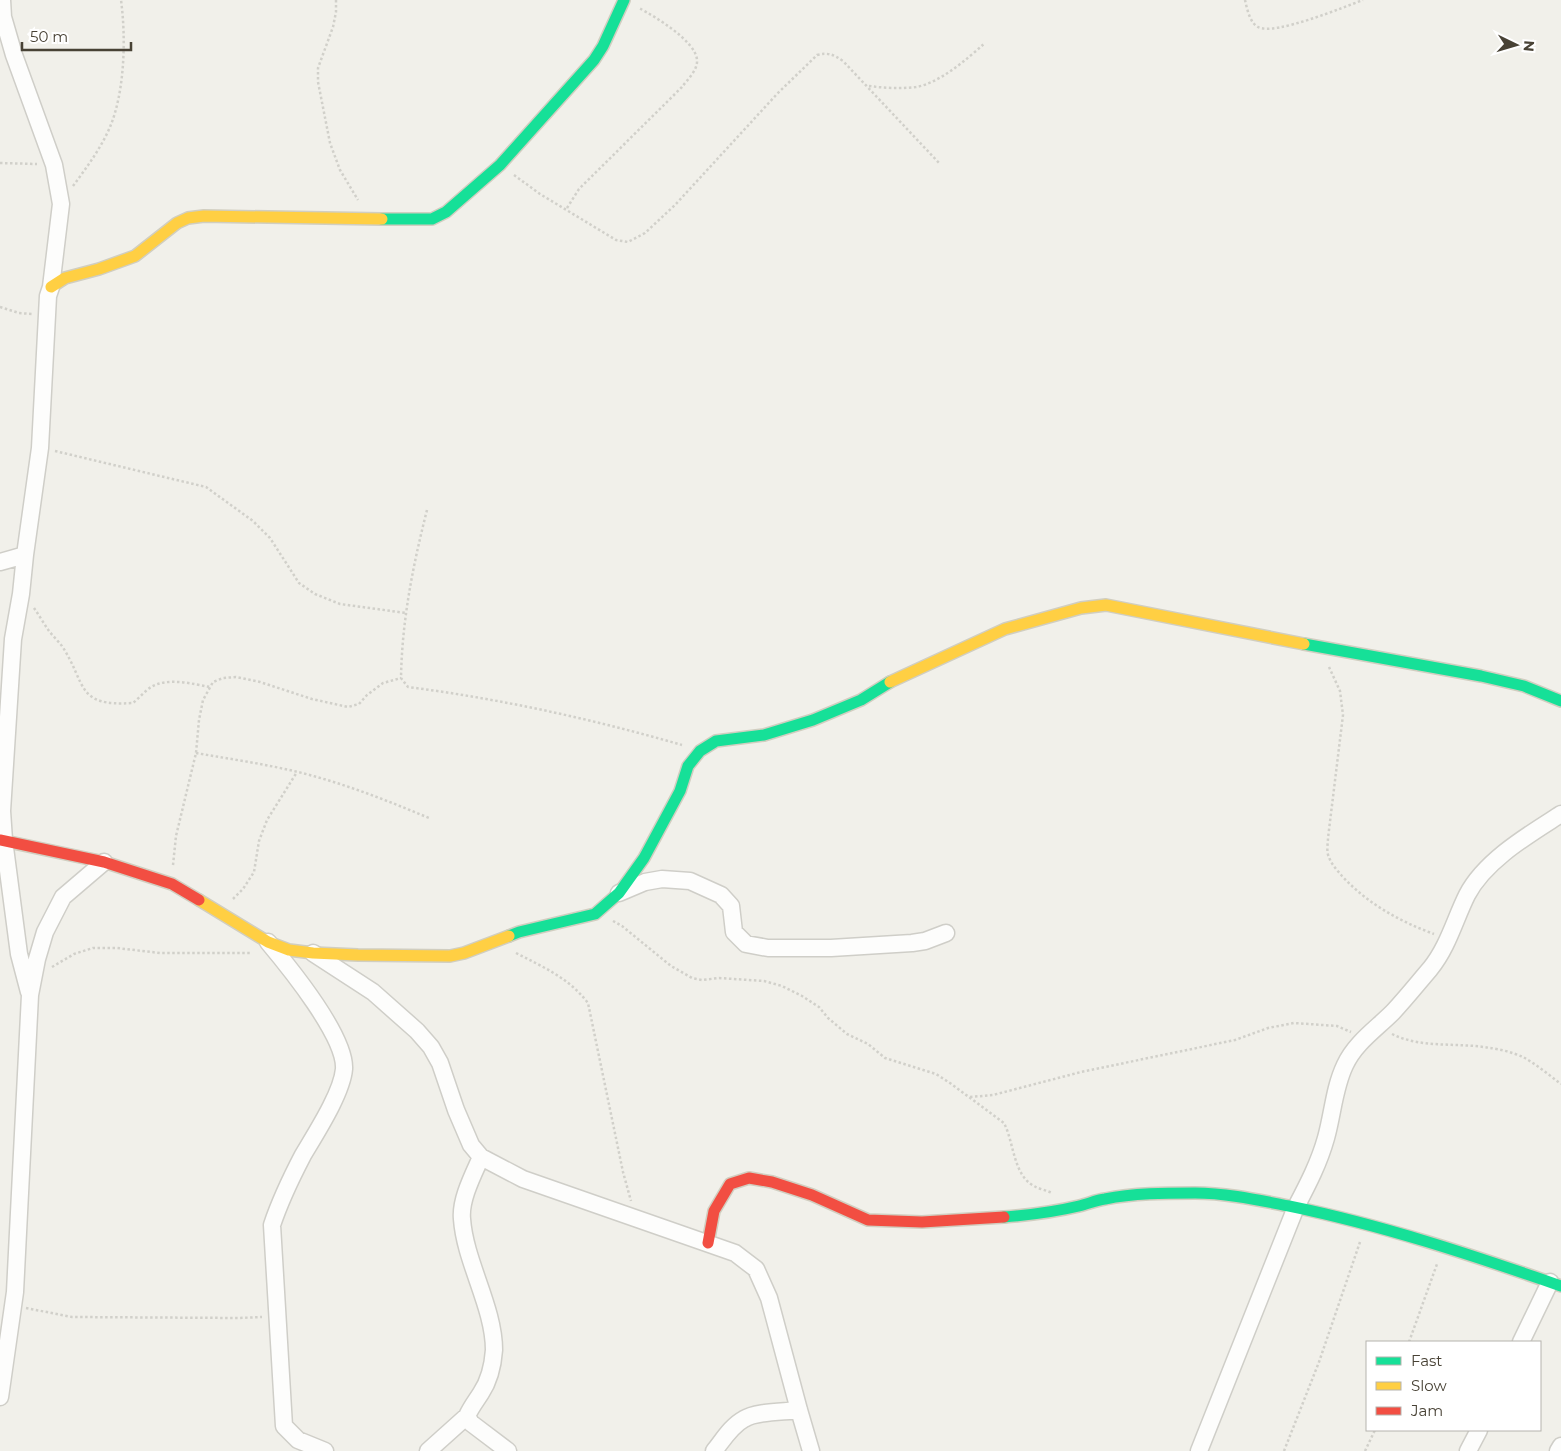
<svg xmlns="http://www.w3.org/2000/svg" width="1561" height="1451" font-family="Montserrat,sans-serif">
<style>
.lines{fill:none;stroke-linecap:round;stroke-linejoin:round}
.street-casing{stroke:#cfcec8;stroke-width:19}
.fast-casing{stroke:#d1cec0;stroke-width:14}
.slow-casing{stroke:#d1cec0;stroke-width:14}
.jam-casing{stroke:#d1cec0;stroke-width:14}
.path{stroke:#d1d0ca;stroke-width:2.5;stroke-dasharray:2.5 2.5;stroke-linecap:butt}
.street{stroke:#fdfdfc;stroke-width:16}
.fast{stroke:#16e098;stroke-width:11}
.slow{stroke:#ffcf43;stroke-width:11}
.jam{stroke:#f24e42;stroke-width:11}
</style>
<rect width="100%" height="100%" fill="#f1f0ea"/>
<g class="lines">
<g class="street-casing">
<path id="street" d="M25,555L21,594L13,639L2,811L4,840L19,954L29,992
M0,562L25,555L40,448L48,296L51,287L61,204L54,165L14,55L3,17L2,0
M619,893L645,882L662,879L690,881L721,895L731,906L734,932L746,944L768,948H831L912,943L925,941L946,933
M268,942C289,967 346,1037 344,1069C342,1093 316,1133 303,1155C291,1178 280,1201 272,1225L284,1426L298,1440L325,1451
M313,953L373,992L417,1031L431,1047L440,1063L456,1110L471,1145L481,1157L523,1179L735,1253L756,1269L769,1298L799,1410L811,1451
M481,1157C473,1175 460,1200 462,1219C465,1262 494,1307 494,1350C493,1364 489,1381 481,1393C476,1401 471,1407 467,1416L471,1423L508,1451
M1521,1342L1550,1282
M0,1397L15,1292L30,995L37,959L45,932L63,897L104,862
M428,1451L467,1416
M714,1451C723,1440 731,1426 744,1419C756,1411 784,1412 799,1410
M1199,1451L1296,1207C1308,1184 1319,1163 1326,1138C1333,1113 1334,1088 1345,1065C1355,1043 1376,1029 1393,1012C1406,998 1418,983 1430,969C1448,947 1455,919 1467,895C1485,860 1530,834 1561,814
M1468,1451L1479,1430
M1558,1451L1561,1446"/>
</g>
<g class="fast-casing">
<path id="fast" d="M382,219H432L446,212L500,165L594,60L603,46L624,0
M1304,644L1481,676L1524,686L1561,701
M509,936L519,932L595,914L619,893L644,858L680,791L688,766L700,751L716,741L764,735L813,720L861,700L890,682
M1004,1217C1030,1215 1054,1212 1079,1206C1088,1204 1096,1200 1105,1199C1134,1193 1165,1193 1195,1193C1226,1193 1258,1200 1289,1206C1382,1225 1472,1255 1561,1286"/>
</g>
<g class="slow-casing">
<path id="slow" d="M51,287L65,278L99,269L135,256L177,223L188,218L204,216L382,219
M890,682L1005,629L1081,608L1106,605L1304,644
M199,900L268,942L289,950L313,953L358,955L450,956L464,953L509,936"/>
</g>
<g class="jam-casing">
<path id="jam" d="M0,840L104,862L172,884L199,900
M708,1243L714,1211L730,1184L749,1178L772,1182L812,1195L868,1220L922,1222L1004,1217"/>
</g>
<path class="path" d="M336,0V12L333,27L318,68V82L330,143L340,170L358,200
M1245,0C1247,9 1250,23 1258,27C1274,36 1344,7 1363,0
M869,86C884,88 900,89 916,87C940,83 967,59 985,43
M0,163L37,164
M514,175L540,194L616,240L628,242L645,233L675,205L777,94L817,55C829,52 834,55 843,61L940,164
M73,186C87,167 101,148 110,127C125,91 126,37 121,0
M567,208L579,189L682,87C687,80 698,70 697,60C696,41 654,16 639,8
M0,307L19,313L32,314
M55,451L206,487L253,521L270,538L299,583L315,594L340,604L406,613
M427,510C413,565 402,620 401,678L408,687C501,699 592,719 682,745
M34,608C39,615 44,624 49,631C53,636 58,641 62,646C87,684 75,707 133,703C139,698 145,691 151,687C168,677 193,684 210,687
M1329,667L1340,691L1343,715L1328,838C1328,843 1326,852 1329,857C1331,864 1337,870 1342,876C1368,904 1399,921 1434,934
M196,753C230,759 265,764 298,772C343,783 386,800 429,818
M173,865L176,836L196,753L199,720L203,700L213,682L223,678L236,677L260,682L312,699L348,707L359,704L367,695L383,683L401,678
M233,899L243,889L254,872L259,841L267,820L297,772
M613,921L622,926L671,966L692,978L702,980L719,978L764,981L782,986L802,996L819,1007L828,1018L847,1034L868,1044L885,1058L936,1074L950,1083L1004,1123C1014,1142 1013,1175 1034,1186C1039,1189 1046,1190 1052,1193
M516,953C543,967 569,978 588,1003L623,1172L631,1201
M52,967L74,954L93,948H117L160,953H251
M1392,1034C1422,1049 1458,1042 1490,1048C1500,1049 1514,1053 1523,1057C1536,1064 1549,1075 1561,1084
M970,1097L993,1095L1081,1072L1235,1040L1268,1028L1294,1023L1337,1026L1351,1032
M26,1308L72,1317L239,1318L262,1317
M1409,1342L1437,1264
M1284,1451L1319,1362L1360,1242
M1365,1451L1375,1430"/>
<use href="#street" class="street"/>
<use href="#fast" class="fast"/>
<use href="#slow" class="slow"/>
<use href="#jam" class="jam"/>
</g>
<rect x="1366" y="1341" width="175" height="90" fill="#ffffff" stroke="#b6b3ae"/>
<rect x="1376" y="1357" width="25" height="8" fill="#16e098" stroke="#b6b3ae"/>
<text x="1411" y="1366" font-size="15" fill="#484235">Fast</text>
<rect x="1376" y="1382" width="25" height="8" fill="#ffcf43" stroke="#b6b3ae"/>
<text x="1411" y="1391" font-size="15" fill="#484235">Slow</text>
<rect x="1376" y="1407" width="25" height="8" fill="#f24e42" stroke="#b6b3ae"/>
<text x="1411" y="1416" font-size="15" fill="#484235">Jam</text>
<g transform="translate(1516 45) rotate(95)" stroke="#ffffff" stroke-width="4" paint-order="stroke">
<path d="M0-4L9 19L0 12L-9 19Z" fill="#484235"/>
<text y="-8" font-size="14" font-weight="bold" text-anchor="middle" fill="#484235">N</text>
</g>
<path d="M22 42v8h109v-8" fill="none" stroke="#484235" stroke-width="2.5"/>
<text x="30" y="42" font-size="15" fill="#484235" stroke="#ffffff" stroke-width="4" paint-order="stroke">50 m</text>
</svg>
